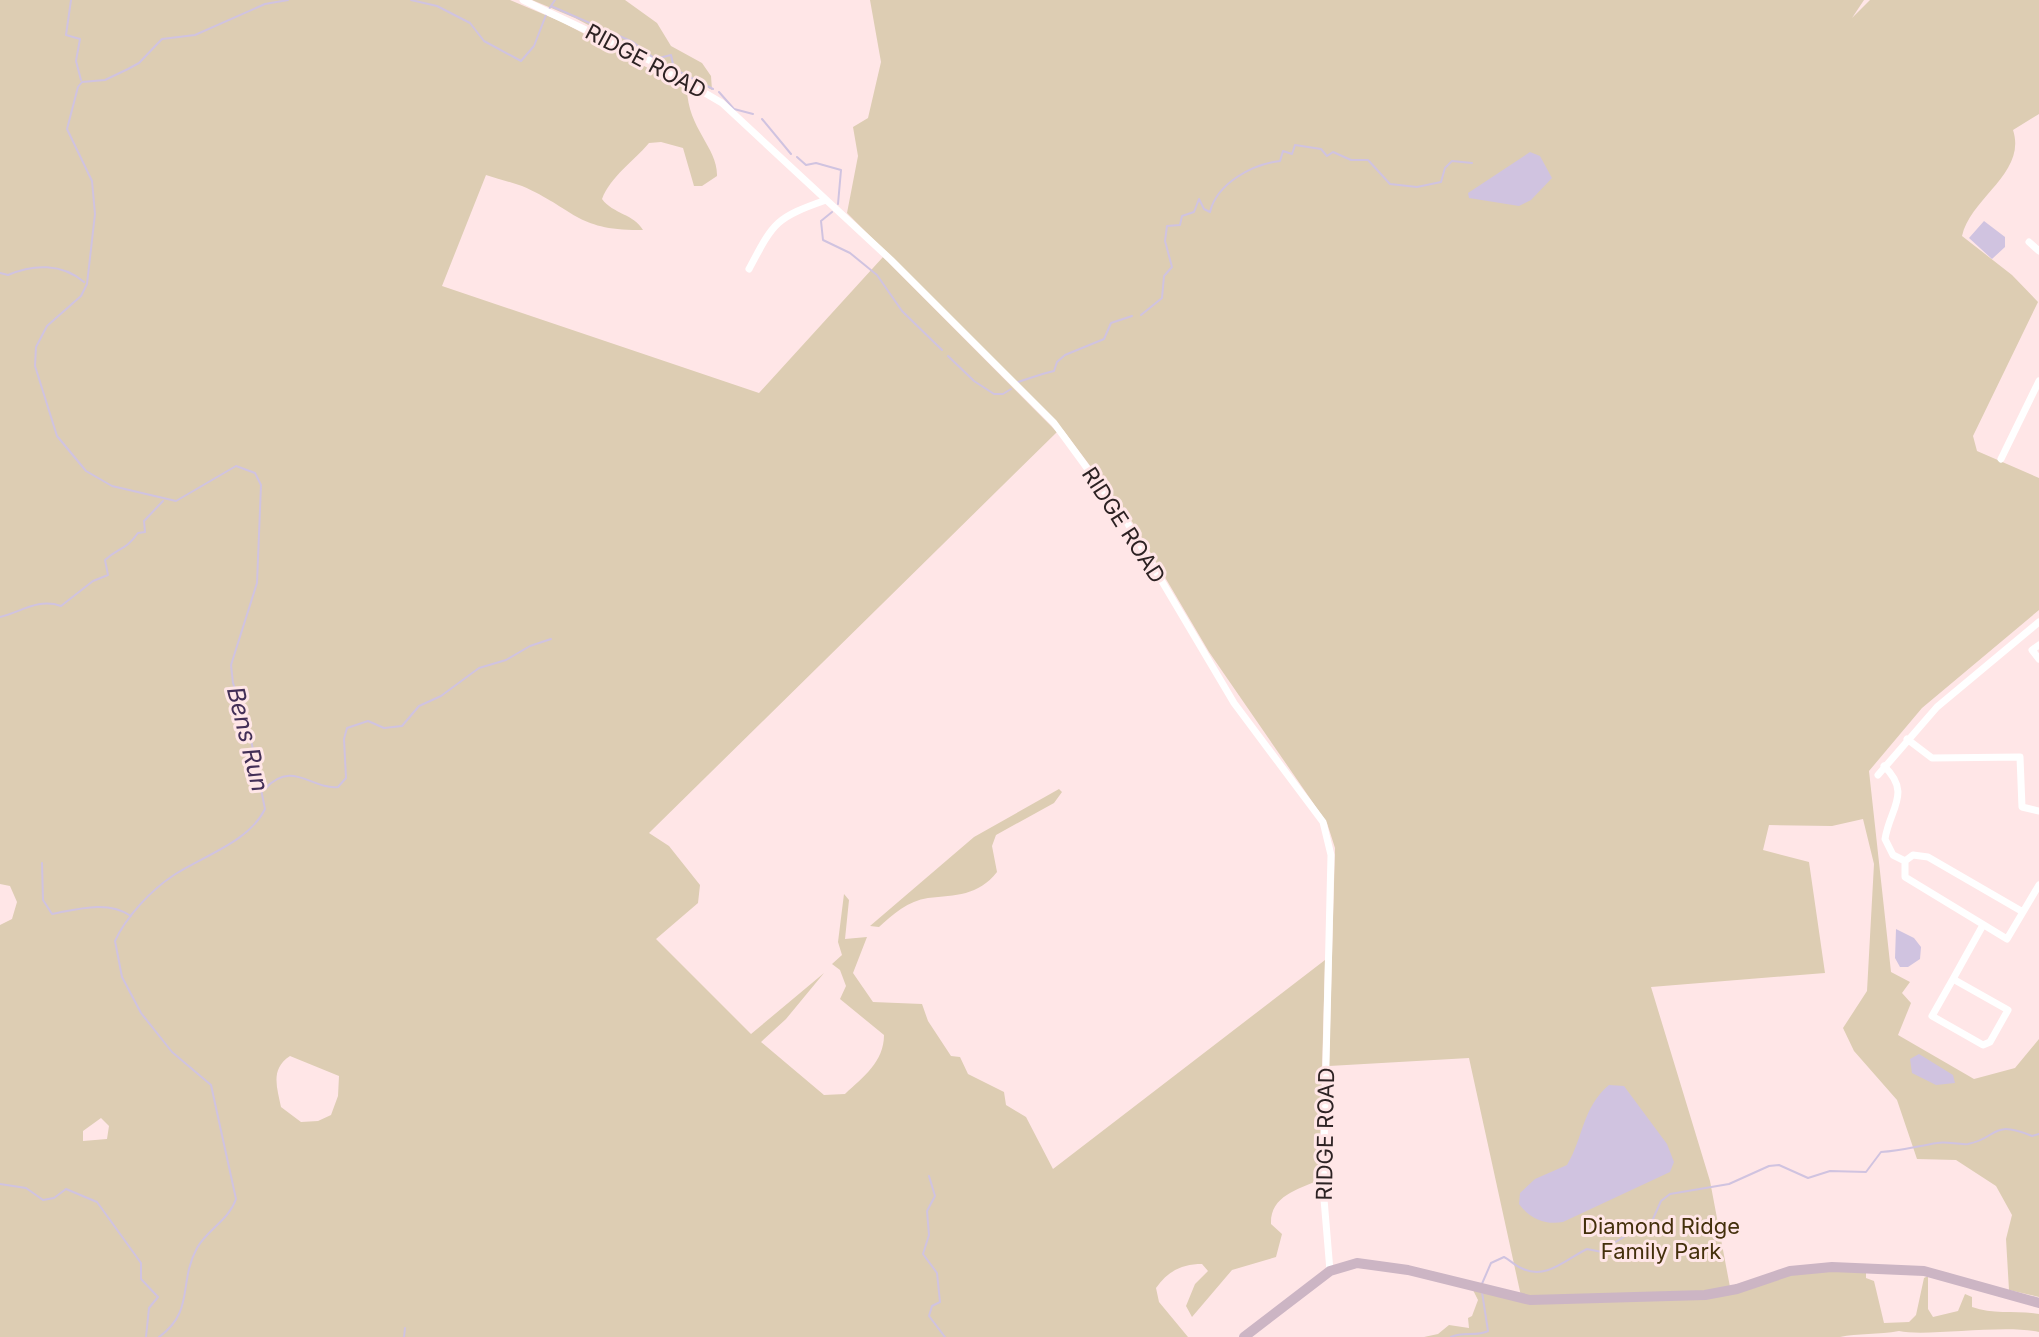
<svg xmlns="http://www.w3.org/2000/svg" width="2039" height="1337" font-family="Inter,sans-serif">
<style>
.green{fill:#ddcdb3;fill-rule:evenodd}
.water{fill:#d0c3e0}
.lines{fill:none;stroke-linecap:round;stroke-linejoin:round}
.stream{stroke:#d0c3e0;stroke-width:2}
.street{stroke:#fff;stroke-width:7}
.secondary{stroke:#ccb5c4;stroke-width:10}
.labels{text-anchor:middle;dominant-baseline:central;stroke-width:6;stroke-linejoin:round;paint-order:stroke}
.street-label{font-size:22px;fill:#2d2223;stroke:#ffe6e7}
.park-label{font-size:22px;fill:#44300c;stroke:#ffe6e7}
.water-label{font-size:24px;font-style:italic;fill:#432f57;stroke:#ffe6e7}
</style>
<rect width="100%" height="100%" fill="#ffe6e7"/>
<path class="green" d="M0,0H510L562,22L687,89C688,129 718,148 717,176L702,186H694L683,148L661,142L649,143C633,162 611,176 602,199C613,214 634,214 643,230C576,231 575,209 522,186C511,182 498,179 486,175L442,286L759,393L883,257L1057,432L649,833L669,846L700,885L698,903L656,939L751,1034L824,973L786,1019L761,1042L824,1095L845,1094C863,1077 884,1062 884,1035L840,999L846,986L840,970L832,964L842,955L838,942L844,894L849,900L845,939L867,937L853,973L873,1002L922,1004L928,1021L951,1056L960,1057L968,1074L1004,1092L1006,1105L1026,1117L1053,1169L1325,960L1319,1180C1297,1190 1270,1196 1271,1224L1282,1234L1276,1257L1232,1270L1192,1317L1186,1306L1195,1284L1208,1271L1202,1264C1182,1264 1168,1271 1156,1288L1159,1302L1188,1337H0V925L12,919L17,902L10,886L0,884ZM290,1056L339,1076L338,1096L331,1115L318,1121L301,1122L281,1107C277,1087 270,1069 290,1056ZM101,1118L109,1126L107,1139L83,1141V1131Z
M532,0H625L657,23L671,46L702,63L711,76L712,90L575,18Z
M870,0H1864L1852,18L1870,0H2039V114L2013,130C2027,173 1971,197 1962,236L2012,275L2038,302L1973,436L1977,451L2039,478V610L1922,708L1869,771L1891,972L1910,982L1902,993L1911,1003L1898,1035L1974,1079L2015,1068L2039,1039V1297L2009,1290L2006,1239L2012,1215L1996,1186L1956,1160L1917,1159L1897,1100L1854,1051L1843,1028L1867,991L1874,864L1863,819L1832,826L1769,825L1763,850L1809,862L1825,973L1651,987L1710,1181L1730,1287L1706,1292L1521,1296L1469,1058L1329,1066L1335,848L1327,823L1209,652L1133,523L1064,431L847,213L858,156L853,127L868,118L881,62Z
M1059,789L1062,792L1054,803L996,835L992,846L997,872C978,896 956,895 928,898C908,901 893,914 879,927L870,926L974,837Z
M1866,1271V1278L1874,1281L1884,1323L1909,1322L1916,1315L1924,1278L1928,1276V1309L1933,1317L1958,1311L1965,1294L1972,1297V1307C1994,1315 2015,1310 2039,1314V1332C2003,1324 1926,1337 1899,1331C1879,1335 1857,1333 1840,1337H1424L1438,1334L1449,1325L1469,1328L1468,1318L1472,1316L1478,1300L1473,1290L1514,1300H1684L1801,1272Z"/>
<path class="water" d="M1530,152L1540,156L1552,178L1531,200L1519,206L1469,198L1468,193Z
M1984,221L2005,237V247L1992,259L1969,238Z
M1896,929L1914,938L1921,947L1920,959L1908,967H1900L1895,958Z
M1919,1054L1953,1075L1955,1083L1936,1085L1912,1073L1910,1059Z
M1609,1085L1624,1086L1667,1144L1674,1162L1670,1172L1563,1222C1545,1225 1530,1219 1519,1204L1520,1193L1535,1179L1567,1165C1584,1136 1582,1108 1609,1085Z"/>
<g class="lines">
<path class="stream" d="M71,0L66,35L80,39L76,61L81,80
M411,0L437,6L470,23L484,41L521,61L534,46L546,15
M551,6L633,42L655,59L671,55L674,69L713,89
M549,9L555,0
M719,92L734,109L753,114
M762,119L791,154
M797,157L806,165L816,163L841,170L838,204
M832,212L821,221L823,240L850,253L877,275L902,311L942,350
M0,273L8,275C33,264 62,263 84,282
M1141,315L1162,298L1164,276L1172,267L1165,241L1167,226L1180,225L1182,216L1194,212L1199,199L1204,209L1210,212C1217,183 1253,164 1280,161L1283,151L1292,154L1295,145L1321,149L1327,156L1333,152L1351,160H1368L1390,184L1417,187L1441,182L1445,168L1452,161L1472,163
M948,356L974,381L994,394H1003L1011,389
M1018,382C1031,378 1040,374 1054,371L1057,362L1065,355L1104,339L1111,323L1132,316
M0,617C21,612 38,598 61,606L93,581L108,575L105,560C119,547 125,551 138,533L145,532L144,521L163,501
M265,789C292,759 312,790 338,787L346,778L344,739L347,728L368,721L384,728L402,726L419,706L441,696L479,668L506,660L530,646L551,639
M42,863L43,900L52,914C78,909 108,900 131,916
M929,1176L935,1196L927,1211L929,1235L923,1254L937,1273L940,1302L932,1306L929,1316L945,1337
M0,1184L26,1188L43,1200L54,1198L66,1189L97,1202L141,1263V1279L158,1297L149,1308L146,1337
M1481,1286L1491,1263L1504,1257C1510,1260 1514,1265 1521,1268C1546,1281 1566,1259 1587,1249L1612,1254L1614,1243L1653,1219L1661,1201L1670,1194L1729,1184L1769,1166L1779,1165L1808,1178L1830,1171L1866,1172L1881,1152C1901,1151 1918,1146 1937,1143C1947,1141 1958,1145 1968,1144C1999,1138 1990,1119 2032,1136L2039,1134
M159,1337C195,1311 178,1283 197,1248C207,1230 229,1220 236,1199L211,1085L172,1052L141,1013L122,977L115,941C126,917 151,890 174,875C203,856 249,842 265,809L249,730L233,683L231,665L257,583L261,485L255,473L236,466L176,501L112,486L86,471L57,436L35,366L36,347L47,326L81,296L87,284L95,214L92,181L67,129L78,87L82,82L105,80L128,69L139,63L162,39L195,35L265,4L288,0
M404,1337L405,1328
M1451,1337C1463,1331 1477,1337 1488,1331L1482,1292"/>
<path class="street" d="M523,0L649,60L722,103L891,260L1054,423L1128,524L1234,703L1323,822L1331,855L1323,1187L1330,1271
M2029,242L2039,251
M749,269C774,222 775,218 826,200
M2001,459L2039,381
M2039,645L2032,650L2039,659
M1907,739L1932,758L2020,757L2022,807L2039,811
M1884,766C1912,793 1890,808 1885,839L1893,855L1905,861V877L2007,939L2023,912L1928,857L1913,855L1905,861
M1878,775L1937,707L2039,622
M2023,912L2039,885
M1953,979L1932,1016L1983,1045L1990,1042L2008,1010L1953,979L1983,925"/>
<path class="secondary" d="M1244,1337L1330,1271L1357,1263L1408,1270L1530,1300L1705,1295L1737,1289L1790,1271L1832,1267L1924,1271L2039,1303"/>
</g>
<g class="labels">
<g class="street-label">
<text transform="translate(646 61) rotate(28)">RIDGE ROAD</text>
<text transform="translate(1124 525) rotate(57)">RIDGE ROAD</text>
<text transform="translate(1325 1134) rotate(-89)">RIDGE ROAD</text>
</g>
<g class="park-label">
<text x="1661" y="1226">Diamond Ridge<tspan x="1661" dy="25">Family Park</tspan></text>
</g>
<g class="water-label">
<text transform="translate(248 739) rotate(76)">Bens Run</text>
</g>
</g>
</svg>
